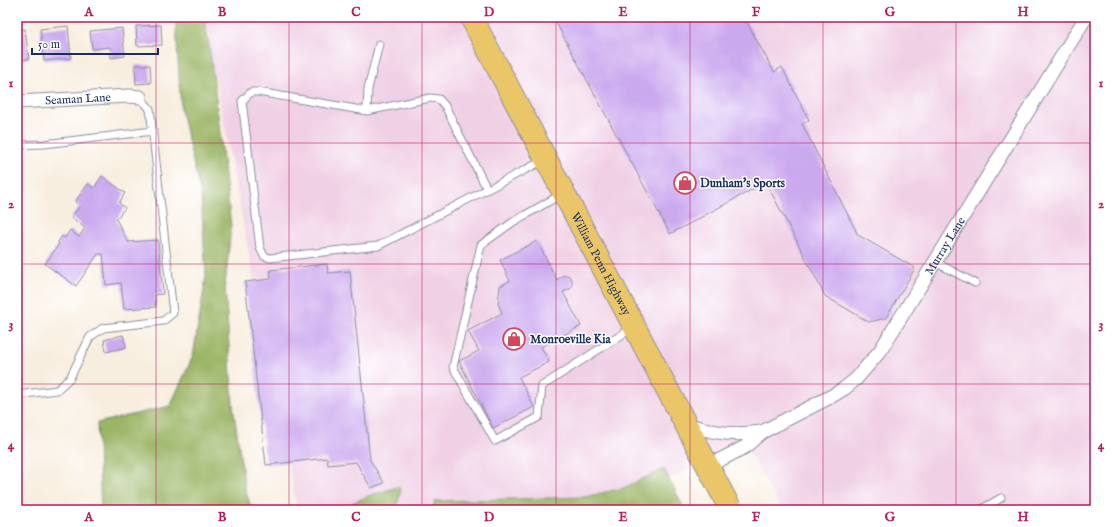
<svg xmlns="http://www.w3.org/2000/svg" width="1112" height="527" font-family="'IM FELL English',serif">
<style>
.built{fill:#f0d0e5}
.forest{fill:#9bb566;stroke:#5b7262}
.building{fill:#cba9ef}
.lines{fill:none;stroke-linecap:round;stroke-linejoin:round}
.lane-casing{stroke:#8a8e9e;stroke-width:9}
.street-casing{stroke:#8a8e9e;stroke-width:15}
.highway-casing{stroke:#8a8e9e;stroke-width:24}
.lane{stroke:#fff;stroke-width:7}
.street{stroke:#fff;stroke-width:13}
.highway{stroke:#ebc669;stroke-width:22}
.grid{fill:none;stroke:#c2185b;stroke-width:1;stroke-opacity:0.55}
.labels{text-anchor:middle;dominant-baseline:central;stroke-width:3;stroke-linejoin:round;paint-order:stroke}
.street-label{font-size:12px;fill:#1b2f5e;stroke:#fff}
.poi-label{font-size:12px;font-weight:bold;fill:#1b2f5e;stroke:#fff;text-anchor:start}
.neatline{fill:none;stroke:#c2185b;stroke-width:1.5}
.grid-label{font-size:13px;text-anchor:middle;font-weight:bold;fill:#c2185b}
</style>
<rect width="100%" height="100%" fill="#fff"/>
<filter id="ink" filterUnits="userSpaceOnUse"><feTurbulence type="fractalNoise" baseFrequency=".025" numOctaves="2"/><feDisplacementMap in="SourceGraphic" scale="8" xChannelSelector="R" yChannelSelector="G"/><feConvolveMatrix kernelMatrix="1 2 1 2 8 2 1 2 1" color-interpolation-filters="sRGB"/></filter>
<filter id="wash" filterUnits="userSpaceOnUse"><feTurbulence type="fractalNoise" baseFrequency=".012" numOctaves="4" result="noise"/><feDisplacementMap in="SourceGraphic" scale="16" xChannelSelector="R" yChannelSelector="G"/><feGaussianBlur stdDeviation="0.9" result="paint"/><feColorMatrix in="noise" values="0 0 0 0 0 0 0 0 0 0 0 0 0 0 0 0 0 1.4 0 .05"/><feComposite in="paint" operator="in"/></filter>
<g filter="url(#wash)">
<rect width="100%" height="100%" fill="#f8eedf"/>
<path class="built" d="M204,17H1095V510H782L743,442L607,510H432L297,508Z"/>
<path class="forest" d="M174,17H204L211,57L231,226L225,287L233,405L245,489L252,510H101L97,423L170,406L193,356L206,277L201,195L181,111L176,25Z
M664,469L685,510H431L436,501L585,497L623,488Z
M398,487L401,490L396,510H335L371,495Z"/>
<g id="blocks">
<path class="building" d="M553,17H744L774,72L782,67L809,120L802,124L858,235L915,268L886,318L869,322L825,296L766,182L670,234Z
M161,25L162,45L137,46L136,26Z
M68,26L71,58L44,61L40,29Z
M122,28L125,56L111,58L110,47L92,49L90,31Z
M25,29L29,59L17,60V30Z
M135,65H150L151,83L136,84Z
M102,176L125,193L119,203L125,208L116,219L128,242L158,240L163,294L155,295L156,307L124,309L121,283L106,285L103,254H98L76,286L45,264L59,244L58,242L62,236L65,238L70,230L79,237L85,228L71,217L80,206L75,202L88,184L94,188Z
M537,241L557,280L562,276L566,275L569,276L572,280V287L570,289L563,292L581,326L541,347L549,362L519,377L534,407L493,428L459,361L479,351L468,331L502,313L498,304L500,286L510,281L500,260Z
M327,264L328,273L350,271L370,460L384,483L371,488L356,462L328,465L327,458L266,465L245,282L271,279L270,270Z
M123,335L126,347L106,352L104,340Z"/>
</g>
</g>
<g filter="url(#ink)">
<use href="#blocks" fill-opacity="0" stroke="#8a8e9e" stroke-width="1"/>
<g class="lines">
<g class="lane-casing">
<path id="lane" d="M367,111L368,89L379,44
M17,145L44,144L153,131
M487,189L445,106L439,99L430,98L367,111L258,92H251L242,101L260,248L264,256L270,258L378,246L544,160
M562,194L513,222L481,245L453,367L495,441L539,417L542,386L632,328
M935,262L975,283
M17,395L57,390L70,378L90,337L103,328L163,321L173,313L150,109L140,97
M980,510L1001,498"/>
</g>
<g class="street-casing">
<g id="street">
<path id="s1" d="M17,102L129,96L140,97"/>
<path d="M686,424C715,433 731,436 762,432"/>
<path id="s2" d="M708,466L745,447L762,432L832,396L845,388L856,379L880,351L1086,17"/>
</g>
</g>
<g class="highway-casing">
<g id="highway">
<path id="s3" d="M471,17L731,510"/>
</g>
</g>
<use href="#lane" class="lane"/>
<use href="#street" class="street"/>
<use href="#highway" class="highway"/>
</g>
</g>
<path class="grid" d="M156,17V510M289,17V510M422,17V510M556,17V510M690,17V510M823,17V510M956,17V510M17,143H1095M17,264H1095M17,384H1095"/>
<defs>
<g id="shop-ring" transform="scale(1.15)"><circle r="9.5" fill="#fff" stroke="#d1495b" stroke-width="1.5"/><path d="M-5-2.5h2.3a2.7 3.5 0 0 1 5.4 0H5L5.5 6h-11ZM-1.5-2.5h3a1.5 2.3 0 0 0-3 0Z" fill="#d1495b"/></g>
</defs>
<g fill-rule="evenodd">
<use href="#shop-ring" x="685" y="183"/>
<use href="#shop-ring" x="514" y="339"/>
</g>
<g class="labels">
<g class="street-label">
<text stroke="none"><textPath href="#s1" startOffset="61">Seaman Lane</textPath></text>
<text stroke="none"><textPath href="#s2" startOffset="333">Murray Lane</textPath></text>
<text stroke="none"><textPath href="#s3" startOffset="279">William Penn Highway</textPath></text>
</g>
<g class="poi-label">
<text x="700" y="183">Dunham's Sports</text>
<text x="530" y="339">Monroeville Kia</text>
</g>
</g>
<rect width="1112" height="527" fill="none" stroke="#fff" stroke-width="44"/>
<path d="M32 48v6h126v-6" fill="none" stroke="#1b2f5e" stroke-width="2"/>
<text x="38" y="48" font-size="12" fill="#1b2f5e" stroke="#ffffff" stroke-width="3" paint-order="stroke">50 m</text>
<rect x="22" y="22" width="1068" height="483" class="neatline"/>
<g class="grid-label">
<text x="89" y="16">A</text>
<text x="222" y="16">B</text>
<text x="356" y="16">C</text>
<text x="489" y="16">D</text>
<text x="623" y="16">E</text>
<text x="756" y="16">F</text>
<text x="890" y="16">G</text>
<text x="1023" y="16">H</text>
<text x="11" y="87">1</text>
<text x="1101" y="87">1</text>
<text x="11" y="208">2</text>
<text x="1101" y="208">2</text>
<text x="11" y="328">3</text>
<text x="1101" y="328">3</text>
<text x="11" y="449">4</text>
<text x="1101" y="449">4</text>
<text x="89" y="521">A</text>
<text x="222" y="521">B</text>
<text x="356" y="521">C</text>
<text x="489" y="521">D</text>
<text x="623" y="521">E</text>
<text x="756" y="521">F</text>
<text x="890" y="521">G</text>
<text x="1023" y="521">H</text>
</g>
</svg>
